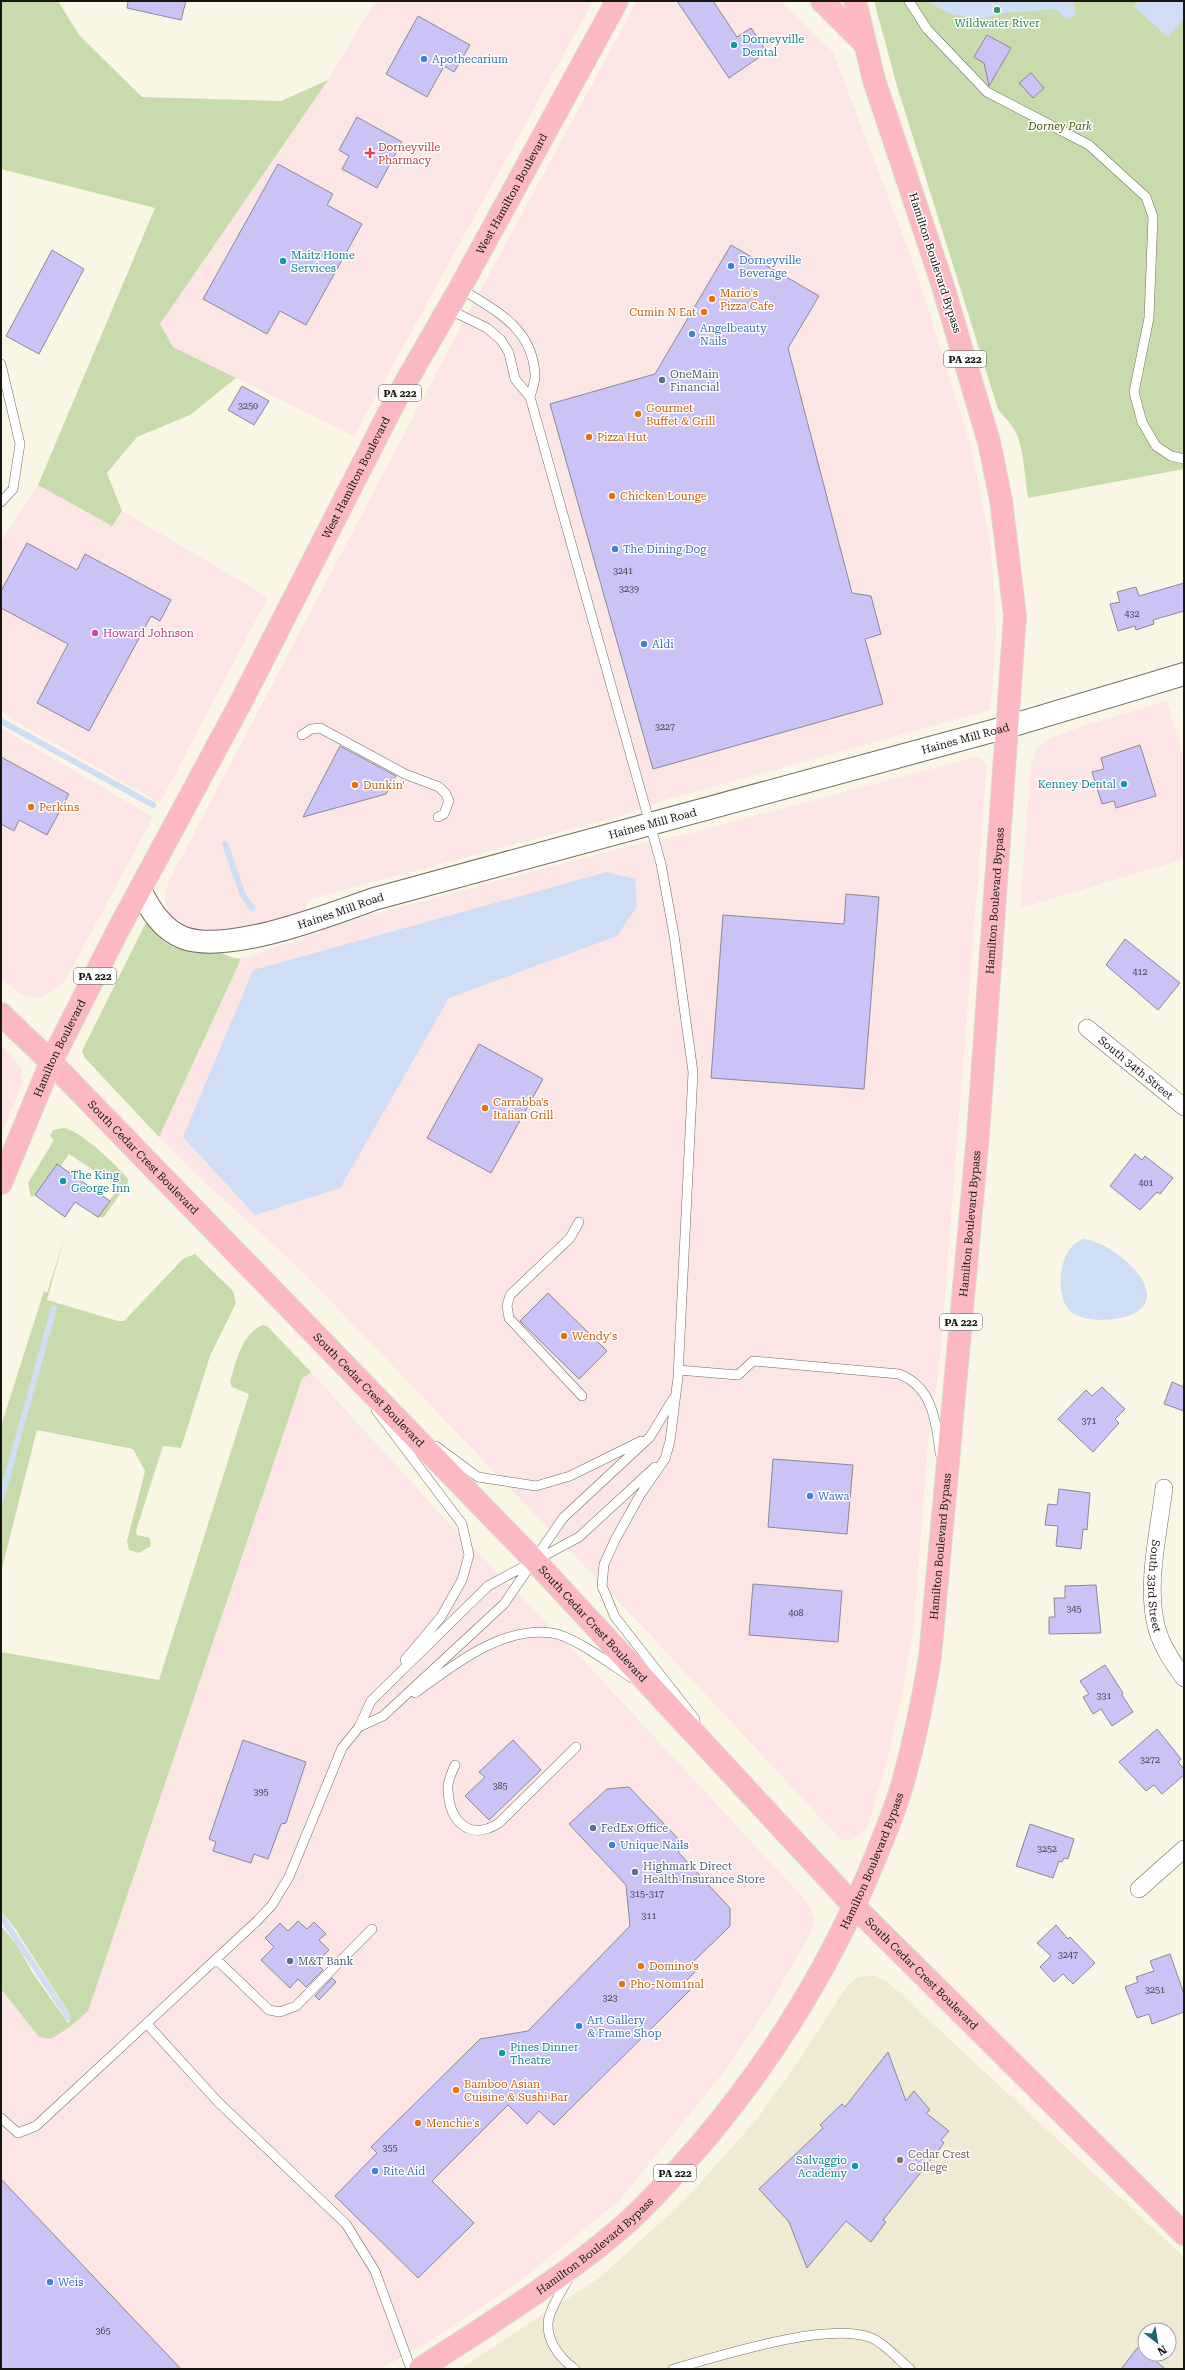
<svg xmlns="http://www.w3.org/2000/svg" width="1185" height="2370" font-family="'Roboto Serif',serif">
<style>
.commercial{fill:#fbe5e5}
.built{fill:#f0ead4;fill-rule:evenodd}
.green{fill:#c8dbac}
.water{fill:#cfdef5}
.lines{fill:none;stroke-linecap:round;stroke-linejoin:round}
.stream{stroke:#cfdef5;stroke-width:6}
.building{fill:#cbc2f6;stroke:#8a8896}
.lane-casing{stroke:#716d60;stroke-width:10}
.street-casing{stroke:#716d60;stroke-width:18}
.secondary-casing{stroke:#716d60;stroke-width:24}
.primary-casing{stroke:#dadad9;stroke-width:24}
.lane{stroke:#fff;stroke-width:9}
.street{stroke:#fff;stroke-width:17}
.secondary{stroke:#fff;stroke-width:22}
.primary{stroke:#fdb9c1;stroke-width:22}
.leisure-dot{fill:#2e9e5b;stroke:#fff;stroke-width:1.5}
.culture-dot{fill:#0f9aa8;stroke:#fff;stroke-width:1.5}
.shop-dot{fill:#3f7fe0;stroke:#fff;stroke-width:1.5}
.health-dot{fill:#e0444e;stroke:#fff;stroke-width:1.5}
.food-dot{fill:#e8710a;stroke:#fff;stroke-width:1.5}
.service-dot{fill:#5c6f8a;stroke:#fff;stroke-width:1.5}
.hotel-dot{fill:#d1479c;stroke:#fff;stroke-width:1.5}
.education-dot{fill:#8d6e63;stroke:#fff;stroke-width:1.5}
.labels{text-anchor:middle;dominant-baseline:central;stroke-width:3;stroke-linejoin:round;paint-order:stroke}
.number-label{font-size:9px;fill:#45414a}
.shield{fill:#fff;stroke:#5d5c58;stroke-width:1}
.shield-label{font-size:10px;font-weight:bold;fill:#181611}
.leisure-label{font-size:11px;fill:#27864d;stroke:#fff}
.culture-label{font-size:11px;fill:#0d838f;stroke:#fff;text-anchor:start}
.shop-label{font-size:11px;fill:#366cbe;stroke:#fff;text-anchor:start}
.park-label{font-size:11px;font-style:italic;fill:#415611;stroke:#fff}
.health-label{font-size:11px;fill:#be3a42;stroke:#fff;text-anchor:start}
.street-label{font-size:11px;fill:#181611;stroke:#fff}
.food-label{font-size:11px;fill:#c56008;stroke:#fff;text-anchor:start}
.service-label{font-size:11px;fill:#4e5e75;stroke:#fff;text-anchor:start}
.hotel-label{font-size:11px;fill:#b23c85;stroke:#fff;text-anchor:start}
.education-label{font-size:11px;fill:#785e54;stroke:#fff;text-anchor:start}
</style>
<rect width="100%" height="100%" fill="#faf6e6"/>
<path class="commercial" d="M375,1H593L354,436L173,347L160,324L328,80Z
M637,1H780L833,52L916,270L971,447L990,541L994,592L996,633L992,695L990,709L983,712L665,800L627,814L310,899L305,908L297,917L263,925L219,932L199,930L178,925L171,917L166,905L165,894L170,879L451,345Z
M38,485L111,526L122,511L268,597L160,803L24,726L1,711V542Z
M1167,701L1184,759V859L1020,908L1031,765L1037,748L1050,738L1089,724Z
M1,728L153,817L64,983L42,997H30L20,994L1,977Z
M975,757L982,760L986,766V775L939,1369L929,1430L914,1623L902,1695L889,1753L867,1828L856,1838L848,1841L840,1839L642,1626L301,1270L213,1190L159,1137L241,959L321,932L323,928L617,849L695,832Z
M1,1044L21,1067L23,1082L1,1136Z
M311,1372L445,1519L585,1662L807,1902L815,1918L811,1933L767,2009L724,2072L619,2201L517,2283L425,2344L380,2369H1V1989L39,2037L51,2039L88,2010L302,1379Z"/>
<path class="built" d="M874,1975L888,1982L1184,2257V2369H460L599,2278L684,2201L757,2119L802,2056L846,1987L858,1977ZM1145,2330H1169V2354H1145Z"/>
<path class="green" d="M1,1H58L79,35L142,97L281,101L328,80L160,324L173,347L236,378L190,415L137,437L107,473L122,511L112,526L38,485L155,208L1,169Z
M874,1H1184V469L1028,498C1025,479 1024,450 1016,433C1012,423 1004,418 998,409L897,86Z
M149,923L163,941L173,947L221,953L234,958L241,959L159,1137L85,1058L82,1051L145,924Z
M63,1128C80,1129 117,1166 128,1179L127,1191L123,1190L104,1217H98L119,1187L69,1154L61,1166L57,1164L35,1195L31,1197L28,1183L54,1140L50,1136L53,1130Z
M64,1239L47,1300L118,1321H124L183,1259L195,1254L233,1291L236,1303L210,1356L181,1448L163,1446L136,1531L137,1535L150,1538L151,1546L139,1553L129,1550L127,1541L145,1471L133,1449L37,1430L1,1572V1426L44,1291L47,1293Z
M263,1325L268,1327L311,1372L302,1379L88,2011L71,2026L51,2039L39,2037L1,1989V1926L17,1945L32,1972L68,2023L71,2016L14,1927L1,1911V1652L159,1680L249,1394L232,1387L230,1382C236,1362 242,1333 263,1325Z"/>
<path class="water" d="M927,1H1076L1073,4L1076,14L1071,19L1065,18L1056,9L1005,13L982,19L950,14Z
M1139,1H1184V18L1168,37L1134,7Z
M607,872L635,879L637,906L617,936L449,998L340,1188L255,1215L183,1137L253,970Z
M1083,1239C1112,1240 1180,1298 1128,1316C1113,1321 1081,1323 1069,1310C1054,1293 1059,1247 1083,1239Z"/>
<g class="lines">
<path class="stream" d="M1,721L153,805
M225,844L243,895L252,908
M1,1499L54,1308
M1,1916L68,2017"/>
</g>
<path class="building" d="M128,1H186L181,20L127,8Z
M677,1H713L737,37L751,28L767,52L729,78Z
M418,16L470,45L454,72L444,66L427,97L386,74Z
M987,35L1011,48L989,86L984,63L974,57Z
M1031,73L1044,88L1033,98L1019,83Z
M357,117L402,142L377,188L342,169L349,156L339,150Z
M278,164L333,194L327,205L362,224L306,325L280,311L267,334L203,299Z
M731,245L819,296L788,348L852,593L871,596L881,634L865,639L883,704L653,769L550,404L655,374Z
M52,250L84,269L39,354L6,336Z
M242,386L269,401L254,425L228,410Z
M27,543L77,570L85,554L171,600L160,621L151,616L89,731L37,703L68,644L1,608V591Z
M1184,583V611L1153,620L1154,624L1136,630L1135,626L1118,631L1110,604L1120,602L1117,592L1136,587L1139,596Z
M1140,745L1156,796L1116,808L1114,801L1102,804L1092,772L1104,769L1101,758Z
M340,746L396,776L386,794L303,817Z
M1,757L69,794L47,835L19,820L14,831L1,824Z
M846,894L879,897L864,1089L711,1078L723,915L844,924Z
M1125,939L1180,983L1158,1010L1106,965Z
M479,1044L543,1079L491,1173L427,1138Z
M1135,1154L1142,1160L1145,1156L1173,1178L1160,1194L1157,1192L1140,1210L1110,1186Z
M57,1164L110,1201L98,1217L75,1202L65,1217L35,1195Z
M548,1293L607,1351L579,1379L520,1321Z
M1172,1382L1184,1387V1411L1164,1404Z
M1102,1387L1125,1409L1115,1419L1119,1423L1093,1452L1058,1419L1086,1390L1092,1396Z
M773,1459L853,1465L847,1534L768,1527Z
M1059,1489L1090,1493L1087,1530L1083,1529L1081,1549L1056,1546L1058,1526L1045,1525L1048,1504L1057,1505Z
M753,1584L842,1591L838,1642L749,1635Z
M1096,1585L1101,1633L1049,1634V1617H1055L1054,1598H1065V1586Z
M1105,1665L1123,1693L1122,1695L1133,1712L1112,1726L1101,1709L1093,1714L1083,1697L1089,1694L1080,1681Z
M1157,1729L1181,1759L1178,1762L1184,1769V1775L1162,1794L1154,1785L1146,1791L1119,1762Z
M243,1740L306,1762L286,1823L281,1824L268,1859L254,1854L251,1863L213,1851L216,1842L209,1839Z
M513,1740L541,1770L489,1820L465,1796L485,1777L479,1772Z
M629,1787L685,1846L678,1852L730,1908V1926L692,1963L698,1969L685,1982L691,1989L554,2125L539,2111L527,2124L508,2105L432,2181L474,2223L418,2278L335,2196L377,2153L371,2147L480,2039L528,2031L630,1926L626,1885L569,1824L607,1789Z
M1030,1824L1074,1839L1068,1859L1064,1858L1062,1862L1059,1861L1053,1878L1016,1866Z
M298,1921L307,1929L314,1922L326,1934L319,1940L329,1950L316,1963L323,1970L306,1987L298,1979L290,1988L261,1960L274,1947L265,1938L280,1923L288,1931Z
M1056,1925L1068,1939L1070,1937L1095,1963L1073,1984L1063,1974L1054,1982L1040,1967L1051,1956L1037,1943Z
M1170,1954L1184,1994V2012L1152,2024L1149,2014L1137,2018L1125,1987L1138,1982L1136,1977L1154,1971L1150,1961Z
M332,1978L336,1982L319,2000L315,1996Z
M888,2052L906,2101L914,2091L930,2110L926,2113L949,2131L941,2140L944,2143L883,2220L886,2222L871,2242L846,2221L807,2268L789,2222L759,2189L823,2128L820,2125L842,2104L845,2107Z
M1,2179L181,2369H1Z
M1139,2346L1145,2354H1148L1165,2369H1121Z"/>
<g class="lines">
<g class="lane-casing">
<path id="lane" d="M909,1L927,29L987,92L1089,145L1146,197L1153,217L1149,318L1134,392L1142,422L1156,446L1171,456L1184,459
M460,288C495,311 531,326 535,373C536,380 532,390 530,397
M448,309L487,328L501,340L509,353L515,379L530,397L650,824L661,864L674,935L693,1072L678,1377L670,1441L665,1459L640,1495L615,1540L604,1564L602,1586L615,1617L695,1719
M1,364L20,444L13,489L1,502
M302,735L311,729L320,728L405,774L439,787L446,794L449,801L444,814L438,817
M579,1222L570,1238L510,1295L507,1306L509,1318L582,1396
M678,1370L738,1375L753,1361L899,1374C933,1387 936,1422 940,1453
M376,1410L462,1524L469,1555L462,1580L441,1617L405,1660
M436,1446L478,1477L536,1486L570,1476L641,1441
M415,1693C454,1665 501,1626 552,1633C574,1636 613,1666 632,1678
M359,1727L383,1716L504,1604L563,1518L650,1437L673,1399
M455,1765C452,1772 447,1782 448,1789C449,1821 469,1842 499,1823L576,1747
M216,1959L269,2010L280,2012L296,2006L372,1929
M147,2024L218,2102L346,2224L375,2271L411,2369
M1,2118L18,2133L36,2126L257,1921L272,1905L289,1877L342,1748L359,1727L371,1701L488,1586L579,1537L655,1467
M570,2275C564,2288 553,2303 549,2317C544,2338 559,2358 575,2369
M673,2369C720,2356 824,2322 869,2337C881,2340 900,2361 910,2369"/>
</g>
<g class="street-casing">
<g id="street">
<path id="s1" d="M1087,1028L1184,1107"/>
<path id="s2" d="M1164,1488C1159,1531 1145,1587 1157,1629C1162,1647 1173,1663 1184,1678"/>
<path d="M1139,1889L1184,1849"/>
</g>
</g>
<g class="secondary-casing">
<g id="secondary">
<path id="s3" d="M140,890C150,909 162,930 184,938C229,954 329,915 374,899L1007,727L1184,674"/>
</g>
</g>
<g class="primary-casing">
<g id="primary">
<path d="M822,1L864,43"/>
<path id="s4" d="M1,1014L51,1062L534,1560L854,1906L1184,2234"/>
<path id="s5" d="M1,1183L51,1062L117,932L240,704L395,401L460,288L617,1"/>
<path id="s6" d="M420,2369C489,2324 559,2281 621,2228C650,2203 675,2173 700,2145C769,2064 826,1973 868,1875C880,1846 893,1816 902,1786C914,1743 923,1700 930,1657L978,1135L1015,616L1001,500L989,442L942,283L874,80L855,1"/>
</g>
</g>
<use href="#lane" class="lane"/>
<use href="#street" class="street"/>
<use href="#secondary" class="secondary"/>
<use href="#primary" class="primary"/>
</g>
<circle class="leisure-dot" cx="997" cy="10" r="4"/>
<g class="culture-dot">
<circle cx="734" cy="45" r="4"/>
<circle cx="283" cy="261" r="4"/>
<circle cx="1124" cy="784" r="4"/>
<circle cx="63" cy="1181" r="4"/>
<circle cx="502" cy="2053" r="4"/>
<circle cx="855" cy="2166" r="4"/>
</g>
<g class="shop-dot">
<circle cx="424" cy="59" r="4"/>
<circle cx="731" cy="266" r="4"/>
<circle cx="692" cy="334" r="4"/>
<circle cx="615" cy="549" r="4"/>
<circle cx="644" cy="644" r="4"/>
<circle cx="810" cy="1496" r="4"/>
<circle cx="612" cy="1845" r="4"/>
<circle cx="579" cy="2026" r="4"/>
<circle cx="375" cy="2171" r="4"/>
<circle cx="50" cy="2282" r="4"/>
</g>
<path class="health-dot" d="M368 147h4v4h4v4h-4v4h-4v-4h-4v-4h4z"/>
<g class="food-dot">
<circle cx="712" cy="299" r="4"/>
<circle cx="704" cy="312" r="4"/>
<circle cx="638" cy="414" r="4"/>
<circle cx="589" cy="437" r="4"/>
<circle cx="612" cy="496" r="4"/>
<circle cx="355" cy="785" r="4"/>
<circle cx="31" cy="807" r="4"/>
<circle cx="485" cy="1108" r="4"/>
<circle cx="564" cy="1336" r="4"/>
<circle cx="641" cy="1966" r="4"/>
<circle cx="622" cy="1984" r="4"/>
<circle cx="456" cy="2090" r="4"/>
<circle cx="418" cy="2123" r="4"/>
</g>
<g class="service-dot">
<circle cx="662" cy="380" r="4"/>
<circle cx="593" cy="1828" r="4"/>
<circle cx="635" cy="1872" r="4"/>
<circle cx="290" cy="1961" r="4"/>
</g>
<circle class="hotel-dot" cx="95" cy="633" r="4"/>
<circle class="education-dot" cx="900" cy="2160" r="4"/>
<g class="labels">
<g class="number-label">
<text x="248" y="406">3250</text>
<text x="623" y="571">3241</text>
<text x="629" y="589">3239</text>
<text x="1132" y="614">432</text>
<text x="665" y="727">3227</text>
<text x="1140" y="972">412</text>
<text x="1146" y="1183">401</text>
<text x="1089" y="1421">371</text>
<text x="1074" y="1609">345</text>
<text x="796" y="1613">408</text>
<text x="1104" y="1696">331</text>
<text x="1150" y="1760">3272</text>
<text x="500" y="1786">385</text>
<text x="261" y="1792">395</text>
<text x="1047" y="1849">3252</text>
<text x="647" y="1894">315-317</text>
<text x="649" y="1916">311</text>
<text x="1068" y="1955">3247</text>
<text x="1155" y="1990">3251</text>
<text x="610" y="1998">323</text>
<text x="390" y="2148">355</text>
<text x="103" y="2331">365</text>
</g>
<g class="shield">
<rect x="944" y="351" width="42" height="16" rx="3"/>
<rect x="379" y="385" width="42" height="16" rx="3"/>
<rect x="74" y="968" width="42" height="16" rx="3"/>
<rect x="940" y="1314" width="42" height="16" rx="3"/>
<rect x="654" y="2165" width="42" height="16" rx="3"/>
</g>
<g class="shield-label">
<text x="965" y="359">PA 222</text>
<text x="400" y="393">PA 222</text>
<text x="95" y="976">PA 222</text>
<text x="961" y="1322">PA 222</text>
<text x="675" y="2173">PA 222</text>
</g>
<g class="leisure-label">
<text x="997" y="23">Wildwater River</text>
</g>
<g class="culture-label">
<text x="742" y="39">Dorneyville<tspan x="742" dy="13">Dental</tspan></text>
<text x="291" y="255">Maitz Home<tspan x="291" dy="13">Services</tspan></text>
<text x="1116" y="784" text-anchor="end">Kenney Dental</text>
<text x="71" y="1175">The King<tspan x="71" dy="13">George Inn</tspan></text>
<text x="510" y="2047">Pines Dinner<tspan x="510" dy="13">Theatre</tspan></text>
<text x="847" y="2160" text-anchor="end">Salvaggio<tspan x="847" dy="13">Academy</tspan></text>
</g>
<g class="shop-label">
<text x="432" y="59">Apothecarium</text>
<text x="739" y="260">Dorneyville<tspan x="739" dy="13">Beverage</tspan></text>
<text x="700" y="328">Angelbeauty<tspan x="700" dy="13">Nails</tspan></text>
<text x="623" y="549">The Dining Dog</text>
<text x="652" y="644">Aldi</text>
<text x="818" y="1496">Wawa</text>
<text x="620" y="1845">Unique Nails</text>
<text x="587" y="2020">Art Gallery<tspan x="587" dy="13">&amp; Frame Shop</tspan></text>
<text x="383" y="2171">Rite Aid</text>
<text x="58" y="2282">Weis</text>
</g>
<g class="park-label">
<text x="1060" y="126">Dorney Park</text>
</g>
<g class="health-label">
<text x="378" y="147">Dorneyville<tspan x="378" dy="13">Pharmacy</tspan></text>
</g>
<g class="street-label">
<text stroke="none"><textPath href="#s5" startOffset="1114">West Hamilton Boulevard</textPath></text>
<text transform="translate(935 263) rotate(72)">Hamilton Boulevard Bypass</text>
<text stroke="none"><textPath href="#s5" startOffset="790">West Hamilton Boulevard</textPath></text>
<text stroke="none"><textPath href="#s3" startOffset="876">Haines Mill Road</textPath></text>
<text stroke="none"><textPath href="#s3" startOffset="552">Haines Mill Road</textPath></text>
<text stroke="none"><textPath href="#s6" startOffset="1666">Hamilton Boulevard Bypass</textPath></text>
<text stroke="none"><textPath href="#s3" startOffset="228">Haines Mill Road</textPath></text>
<text stroke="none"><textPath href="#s5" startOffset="147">Hamilton Boulevard</textPath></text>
<text stroke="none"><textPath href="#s1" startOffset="63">South 34th Street</textPath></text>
<text stroke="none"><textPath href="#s4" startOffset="202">South Cedar Crest Boulevard</textPath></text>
<text stroke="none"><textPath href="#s6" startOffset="1342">Hamilton Boulevard Bypass</textPath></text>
<text stroke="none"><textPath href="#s4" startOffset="526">South Cedar Crest Boulevard</textPath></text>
<text stroke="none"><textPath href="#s6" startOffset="1018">Hamilton Boulevard Bypass</textPath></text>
<text stroke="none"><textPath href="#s2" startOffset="99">South 33rd Street</textPath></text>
<text stroke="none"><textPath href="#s4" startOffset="850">South Cedar Crest Boulevard</textPath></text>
<text stroke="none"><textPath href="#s6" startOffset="694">Hamilton Boulevard Bypass</textPath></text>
<text stroke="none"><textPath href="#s4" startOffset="1330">South Cedar Crest Boulevard</textPath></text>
<text stroke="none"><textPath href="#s6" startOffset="214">Hamilton Boulevard Bypass</textPath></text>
</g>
<g class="food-label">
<text x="720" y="293">Mario's<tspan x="720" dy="13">Pizza Cafe</tspan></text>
<text x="696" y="312" text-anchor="end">Cumin N Eat</text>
<text x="646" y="408">Gourmet<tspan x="646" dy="13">Buffet &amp; Grill</tspan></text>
<text x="597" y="437">Pizza Hut</text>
<text x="620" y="496">Chicken Lounge</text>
<text x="363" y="785">Dunkin'</text>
<text x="39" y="807">Perkins</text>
<text x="493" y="1102">Carrabba's<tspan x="493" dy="13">Italian Grill</tspan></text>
<text x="572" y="1336">Wendy's</text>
<text x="649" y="1966">Domino's</text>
<text x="630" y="1984">Pho-Nom1nal</text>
<text x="464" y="2084">Bamboo Asian<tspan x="464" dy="13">Cuisine &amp; Sushi Bar</tspan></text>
<text x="426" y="2123">Menchie's</text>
</g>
<g class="service-label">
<text x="670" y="374">OneMain<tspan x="670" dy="13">Financial</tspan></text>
<text x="601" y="1828">FedEx Office</text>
<text x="643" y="1866">Highmark Direct<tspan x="643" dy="13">Health Insurance Store</tspan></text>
<text x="298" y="1961">M&amp;T Bank</text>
</g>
<g class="hotel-label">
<text x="103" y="633">Howard Johnson</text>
</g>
<g class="education-label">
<text x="908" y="2154">Cedar Crest<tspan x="908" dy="13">College</tspan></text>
</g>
</g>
<rect width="1185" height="2370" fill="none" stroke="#181611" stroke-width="4"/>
<g transform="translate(1157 2342) rotate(149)"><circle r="19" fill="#ffffff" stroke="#a3a2a0"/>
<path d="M0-3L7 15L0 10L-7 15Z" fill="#1e6873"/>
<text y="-6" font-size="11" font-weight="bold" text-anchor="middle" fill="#181611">N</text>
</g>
</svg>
